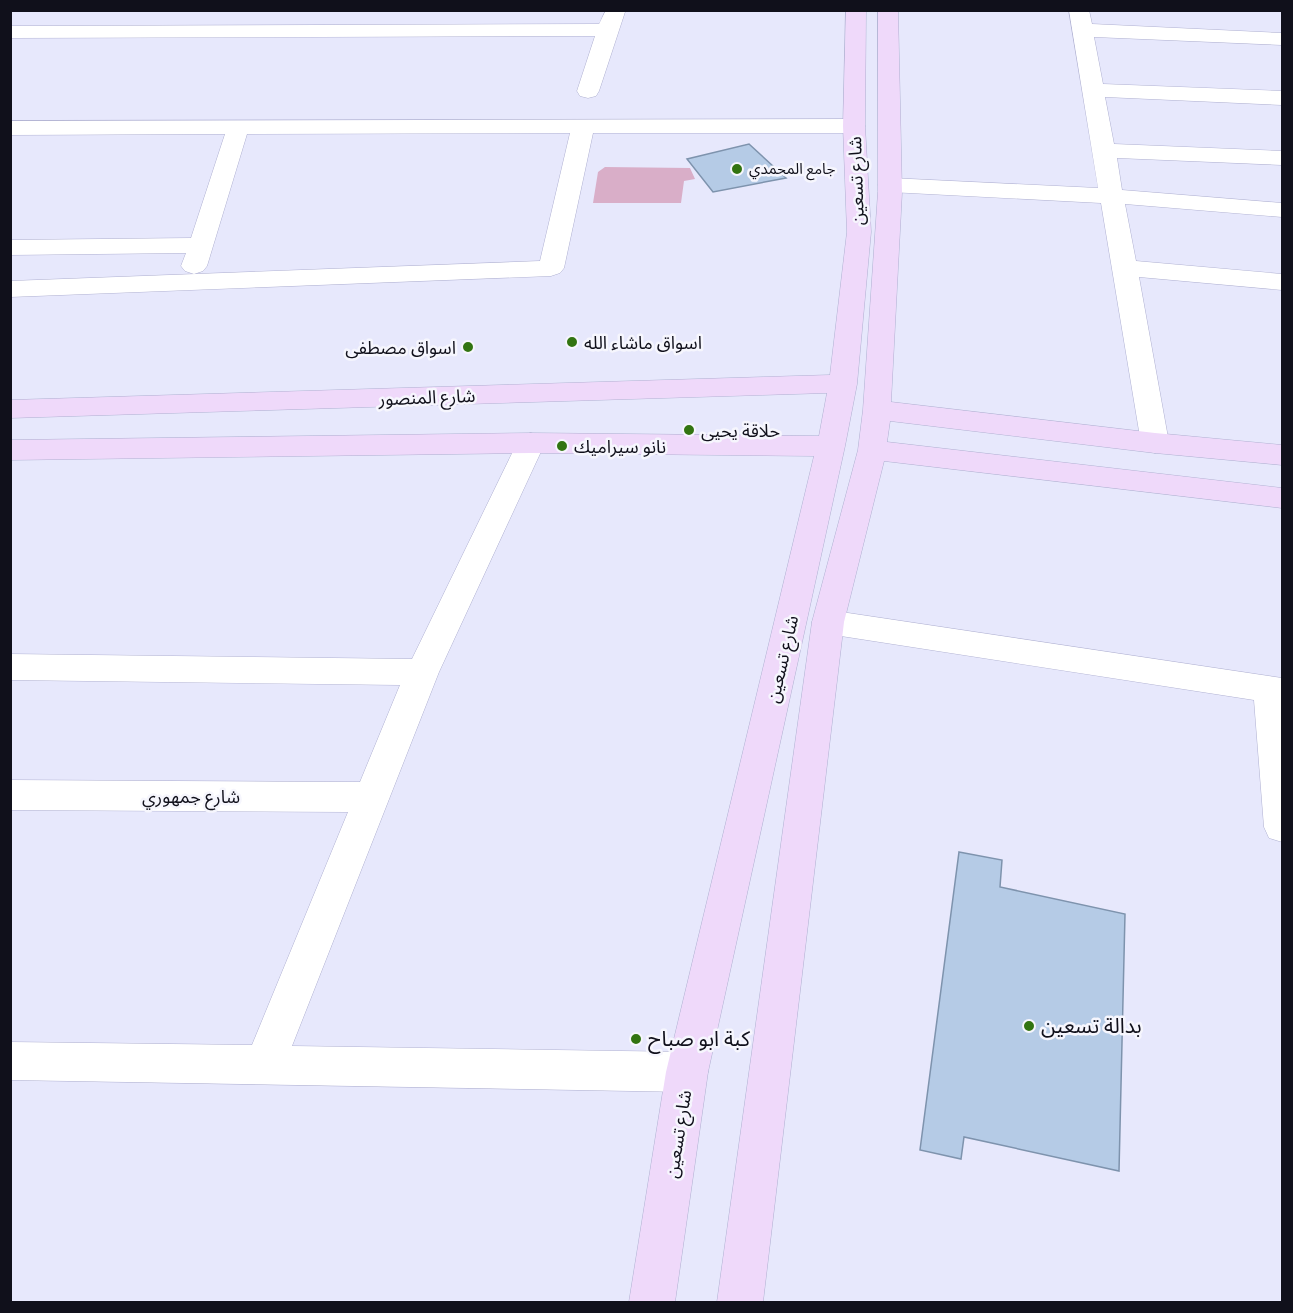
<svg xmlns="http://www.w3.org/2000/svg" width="1293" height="1313" font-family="'Roboto Condensed','Noto Sans Arabic',sans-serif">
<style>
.green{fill:#d9aec8}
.building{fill:#b5cbe6;stroke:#7e93ad;stroke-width:1.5}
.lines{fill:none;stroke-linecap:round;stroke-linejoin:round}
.street-casing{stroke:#afb0d1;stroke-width:1}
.secondary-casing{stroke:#afb0d1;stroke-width:1}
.street{fill:#fff;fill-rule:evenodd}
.secondary{fill:#efd9fa;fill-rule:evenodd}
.poi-dot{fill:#327411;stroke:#f6f6fd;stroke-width:2}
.labels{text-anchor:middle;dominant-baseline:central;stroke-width:5;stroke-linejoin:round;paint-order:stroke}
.far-poi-label{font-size:15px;fill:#10101b;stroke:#f6f6fd;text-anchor:start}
.street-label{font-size:18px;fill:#10101b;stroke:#f6f6fd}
.poi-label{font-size:18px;fill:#10101b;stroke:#f6f6fd;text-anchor:start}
.near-poi-label{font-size:21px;fill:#10101b;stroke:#f6f6fd;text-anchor:start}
</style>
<rect width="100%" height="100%" fill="#e7e8fc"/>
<path class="green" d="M605,167L690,168L695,179L684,181L681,203H593L598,172Z"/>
<path class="building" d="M749,144L786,178L713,192L687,159Z
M959,852L1002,860L1000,887L1125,914L1119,1171L964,1137L961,1159L920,1150Z"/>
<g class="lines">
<g class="street-casing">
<path id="street" d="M606,10L625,12L599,91L596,96L588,98L580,96L577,91L595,36L10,38V26L599,24Z
M1069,10H1089L1092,24L1282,33V45L1094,37L1103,84L1282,91V105L1105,97L1114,144L1282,151V165L1117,158L1122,190L1282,203V217L1125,204L1136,261L1282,274V290L1139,277L1169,443L1165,450L1155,453L1145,450L1141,443L1101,203L890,192L882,190L878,185L882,180L890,178L1098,188Z
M854,119L862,121L865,126L862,131L854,133H593L564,268L560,273L551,276L10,297V281L540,261L570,133L247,134L207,266L203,271L194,274L185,271L181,266L186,253L10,255V240L191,238L225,134L10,135V121Z
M531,433L541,436L545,443L439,672L292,1046L687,1052L702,1058L708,1072L702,1086L687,1092L10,1080V1042L252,1045L348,812L10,810V780L360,782L400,685L10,680V654L412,659L517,443L521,436Z
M828,610L1282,678V842L1269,838L1264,827L1254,700L828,634L817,631L812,622L817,613Z"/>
</g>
<g class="secondary-casing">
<path id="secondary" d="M846,10H866L865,126L871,232L857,384L845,446L708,1072L675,1302H629L666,1072L814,456L531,453L10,460V440L531,433L819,436L827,393L10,418V400L830,375L847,232L843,126Z
M878,10H898L902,192L891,402L1155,433L1282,445V465L1155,453L890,421L887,442L1282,488V508L884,461L844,622L763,1302H717L812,622L858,450L863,410L878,192Z"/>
</g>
<use href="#street" class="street"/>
<use href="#secondary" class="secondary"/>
</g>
<g class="poi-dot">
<circle cx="737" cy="169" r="6"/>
<circle cx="572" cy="342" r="6"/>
<circle cx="468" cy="347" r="6"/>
<circle cx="689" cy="430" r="6"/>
<circle cx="562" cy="446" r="6"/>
<circle cx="1029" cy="1026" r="6"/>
<circle cx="636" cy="1039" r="6"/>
</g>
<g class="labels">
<g class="far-poi-label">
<text x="749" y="169">جامع المحمدي</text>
</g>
<g class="street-label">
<text transform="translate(856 181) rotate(-92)">شارع تسعين</text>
<text transform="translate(427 397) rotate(-2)">شارع المنصور</text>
<text transform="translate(782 659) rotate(-77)">شارع تسعين</text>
<text x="191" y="796">شارع جمهوري</text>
<text transform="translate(678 1134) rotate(-81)">شارع تسعين</text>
</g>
<g class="poi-label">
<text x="584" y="342">اسواق ماشاء الله</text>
<text x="456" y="347" text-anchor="end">اسواق مصطفى</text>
<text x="701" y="430">حلاقة يحيى</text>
<text x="574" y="446">نانو سيراميك</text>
</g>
<g class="near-poi-label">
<text x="1041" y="1026">بدالة تسعين</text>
<text x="648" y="1039">كبة ابو صباح</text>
</g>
</g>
<rect width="1293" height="1313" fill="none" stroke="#10101b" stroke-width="24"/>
</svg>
